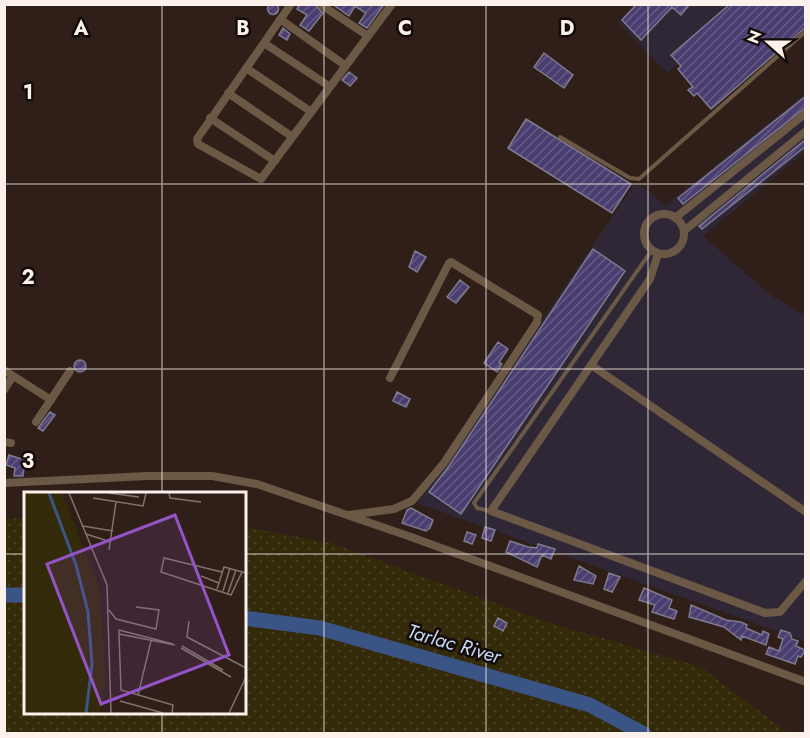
<svg xmlns="http://www.w3.org/2000/svg" width="810" height="738" font-family="Jost,sans-serif">
<style>
.industrial{fill:#2f2736}
.sand{fill:url(#sand-dots)}
.lines{fill:none;stroke-linecap:round;stroke-linejoin:round}
.river{stroke:#3a5585;stroke-width:15}
.building{fill:url(#building-hatch);stroke:#7f7b8e;stroke-width:1.5}
.service{stroke:#6b5845;stroke-width:4}
.minor{stroke:#6b5845;stroke-width:8}
.grid{fill:none;stroke:#fcf1eb;stroke-width:1.5;stroke-opacity:0.55}
.labels{text-anchor:middle;dominant-baseline:central;stroke-width:5;stroke-linejoin:round;paint-order:stroke}
.water-label{font-size:20px;font-style:italic;fill:#c6d7f5;stroke:#120b08}
.inset-river{fill:none;stroke:#3a5585;stroke-width:3}
.inset-road{fill:none;stroke:#81736c;stroke-width:1.5}
.view{fill:#9553c8;fill-opacity:0.15;stroke:#9553c8;stroke-width:3}
.inset-edge{fill:none;stroke:#fcf1eb;stroke-width:3}
.grid-label{font-size:20px;text-anchor:middle;font-weight:bold;fill:#fcf1eb;stroke:#120b08;stroke-width:5;stroke-linejoin:round;paint-order:stroke}
</style>
<defs>
<pattern id="sand-dots" width="8" height="8" patternUnits="userSpaceOnUse" patternTransform="scale(1.5)"><rect width="8" height="8" fill="#332a09"/><path d="M2 2h.1M6 6h.1" fill="none" stroke="#473f21" stroke-width="1.8" stroke-linecap="round"/></pattern>
<pattern id="building-hatch" width="6" height="6" patternUnits="userSpaceOnUse" patternTransform="scale(1.5)"><rect width="6" height="6" fill="#4a3d70"/><path d="M-1 1l2-2M0 6l6-6M5 7l2-2" fill="none" stroke="#655a85"/></pattern>
</defs>
<rect width="100%" height="100%" fill="#2f1f18"/>
<path class="industrial" d="M634,5H751L667,73L618,22Z
M805,94V152L703,236L772,296L805,316V641L417,503L636,182L666,205Z"/>
<path class="sand" d="M25,518L26,712H244L245,527L331,543L547,622L701,667L788,733H5L4,519Z"/>
<g class="lines">
<path class="river" d="M4,595H26
M244,618L320,628L590,705L644,734"/>
</g>
<path class="building" d="M267.5 9a5.5 5.5 0 1 1 11 0a5.5 5.5 0 1 1-11 0Z
M300,4H314L323,13L309,31L300,25L307,15L297,9Z
M332,4H381L383,6L367,28L359,23L366,13L355,6L349,16Z
M637,4H690L681,15L672,7L641,40L622,20Z
M730,4H806V27L711,109L697,93L694,96L688,90L693,87L678,69L681,66L671,55Z
M283,28L290,34L287,40L279,35Z
M544,53L573,75L564,88L534,67Z
M349,72L357,78L350,86L342,80Z
M806,96V107L683,204L678,198Z
M526,119L631,184L612,213L508,148Z
M806,139V146L702,229L699,226Z
M593,249L625,271L461,514L429,492L449,466Z
M415,251L426,257L417,272L409,267Z
M460,280L469,287L456,303L447,297Z
M498,342L508,349L499,362L502,364L497,372L484,363Z
M74 366a6 6 0 1 1 12 0a6 6 0 1 1-12 0Z
M397,392L410,399L406,407L393,401Z
M50,412L55,415L43,431L38,428Z
M9,455L25,460L23,476H14L15,468L6,465Z
M411,508L433,520L430,528L426,531L402,523L407,510Z
M485,527L495,530L491,541L482,538Z
M467,532L476,535L472,544L464,541Z
M510,541L528,547L537,548L538,544L555,549L551,559L542,555L537,567L506,552Z
M579,566L596,576L593,584L574,580Z
M609,573L620,577L612,592L604,589Z
M644,588L672,600L669,608L677,611L674,619L652,612L655,605L639,600Z
M691,605L726,620L741,622L747,625L746,628L762,635L763,631L769,634L766,645L742,636L741,640L724,627L689,617Z
M498,618L507,623L503,631L494,626Z
M781,630L790,633L792,639L798,641L796,646L805,650L801,657L798,656L795,664L766,654L769,647L779,651L783,639L778,637Z"/>
<g class="lines">
<path class="service" d="M560,137L630,178L639,179L806,31
M490,511L477,508L474,503L652,250"/>
<path class="minor" d="M291,4L197,139L198,144L261,179L392,4
M320,4L368,36
M280,19L346,66
M264,43L329,86
M246,68L310,111
M228,93L291,136
M210,118L275,161
M644 234a20 20 0 1 1 40 0a20 20 0 1 1-40 0Z
M675,218L806,113
M684,231L806,131
M658,254L650,279L491,511L765,613L780,612L806,581
M591,365L806,512
M4,370L51,400
M4,390L13,376
M36,422L70,371
M4,442L11,443
M4,483L147,476H212L257,484L414,538L806,682
M349,515L394,509L412,501L444,463L537,322L538,315L451,262L449,263L390,378"/>
</g>
<path class="grid" d="M162,4V494M324,4V734M486,4V734M648,4V734M4,184H806M4,369H806M4,554H26M244,554H806M162,712V734"/>
<g class="labels">
<g class="water-label">
<text transform="translate(454 644) rotate(16)">Tarlac River</text>
</g>
</g>
<g transform="translate(24 492)">
<rect width="222" height="222" fill="#2f1f18"/>
<path d="M0,1H38L75,95L82,188L76,221H0Z" fill="#332a09"/>
<path class="inset-river" d="M25,1L52,73L64,120L68,172L62,221"/>
<path class="inset-road" d="M45,1L83,93L87,221M85,1L115,5M145,1L146,6L177,10M69,6L119,14L122,1M59,34L89,39M62,42L87,50M85,58L92,10M198,80L140,66L137,80L207,103L218,80M177,84L195,91M193,97L200,75L222,81M199,99L206,76M204,101L212,78M85,118L92,127L132,137L135,118L112,115M165,129L163,145L222,176M95,142V138L149,152M158,154L199,178M157,156L207,185M114,203L127,149M96,209L139,221M148,221L149,213L97,198L95,142L151,153M205,221L222,185"/>
<path class="view" d="M151,23L205,163L77,212L23,72Z"/>
<rect width="222" height="222" class="inset-edge"/>
</g>
<g class="grid-label">
<text x="81" y="35">A</text>
<text x="243" y="35">B</text>
<text x="405" y="35">C</text>
<text x="567" y="35">D</text>
<text x="28" y="99">1</text>
<text x="28" y="284">2</text>
<text x="28" y="468">3</text>
</g>
<rect width="810" height="738" fill="none" stroke="#fcf1eb" stroke-width="12"/>
<g transform="translate(768 42) rotate(291)" stroke="#120b08" stroke-width="4.5" paint-order="stroke">
<path d="M0-4.5L10 22L0 15L-10 22Z" fill="#fcf1eb"/>
<text y="-9" font-size="16" font-weight="bold" text-anchor="middle" fill="#fcf1eb">N</text>
</g>
</svg>
